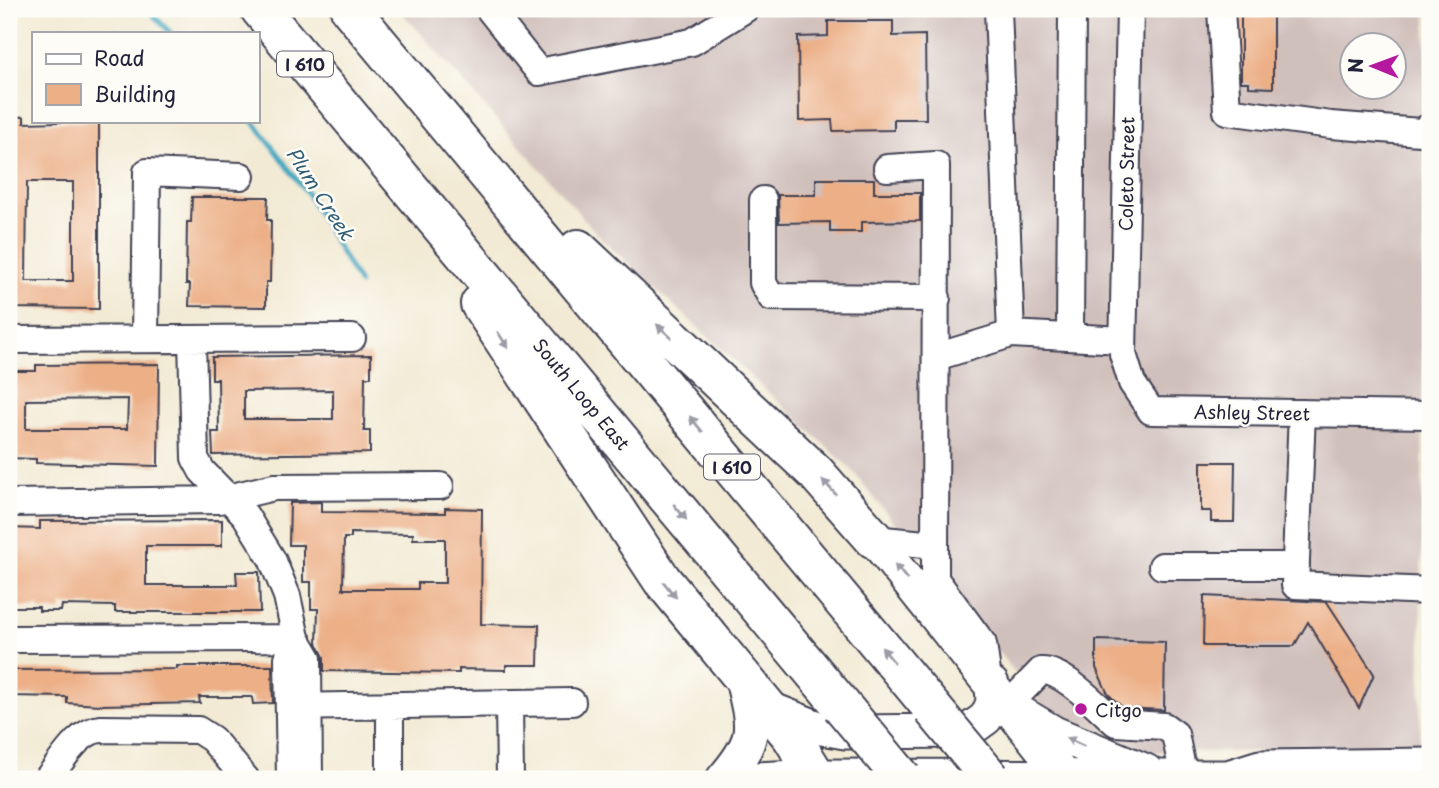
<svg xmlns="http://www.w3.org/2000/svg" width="1439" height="788" font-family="'Playpen Sans',sans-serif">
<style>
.industrial{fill:#d0c0bc;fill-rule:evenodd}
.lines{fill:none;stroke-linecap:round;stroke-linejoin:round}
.stream{stroke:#41a7c1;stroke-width:5}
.building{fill:#ecaf86;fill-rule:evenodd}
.minor-casing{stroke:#414052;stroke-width:30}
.major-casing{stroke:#414052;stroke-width:37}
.highway-casing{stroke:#414052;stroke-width:42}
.minor{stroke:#fff;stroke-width:26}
.major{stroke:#fff;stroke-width:33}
.highway{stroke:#fff;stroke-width:38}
.highway-bridge-casing{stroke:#414052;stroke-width:42;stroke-linecap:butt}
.highway-bridge{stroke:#fff;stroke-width:38}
.oneway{fill:#9c9ca7}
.poi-dot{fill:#b5179e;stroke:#fdfcf7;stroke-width:2.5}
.labels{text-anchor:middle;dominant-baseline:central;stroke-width:5;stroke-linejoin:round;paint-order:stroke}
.shield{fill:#fdfcf7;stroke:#646373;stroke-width:2}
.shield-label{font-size:16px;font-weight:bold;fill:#22223b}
.street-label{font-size:18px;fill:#22223b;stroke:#fdfcf7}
.poi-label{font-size:18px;fill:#22223b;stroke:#fdfcf7;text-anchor:start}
.water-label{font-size:19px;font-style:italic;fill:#305e77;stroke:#fdfcf7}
</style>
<rect width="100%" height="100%" fill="#fdfcf7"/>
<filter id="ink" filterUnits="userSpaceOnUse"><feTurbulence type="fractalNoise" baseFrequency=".0143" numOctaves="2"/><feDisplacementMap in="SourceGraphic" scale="14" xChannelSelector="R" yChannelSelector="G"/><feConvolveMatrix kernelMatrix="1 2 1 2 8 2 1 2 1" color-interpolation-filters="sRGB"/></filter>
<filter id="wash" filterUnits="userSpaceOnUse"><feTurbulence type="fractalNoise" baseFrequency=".00686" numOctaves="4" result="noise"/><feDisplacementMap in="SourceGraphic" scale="28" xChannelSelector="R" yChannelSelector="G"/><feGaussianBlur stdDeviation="1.57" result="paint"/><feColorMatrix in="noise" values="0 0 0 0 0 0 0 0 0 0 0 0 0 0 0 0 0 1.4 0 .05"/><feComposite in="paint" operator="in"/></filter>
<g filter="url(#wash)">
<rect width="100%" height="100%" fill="#f2ead4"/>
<path class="industrial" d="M399,9H1426L1420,751L1079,752L851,469L602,239ZM1352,46H1394V88H1352Z"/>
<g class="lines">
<path class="stream" d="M139,9L150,12L171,33
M253,121L307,193L359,284"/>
</g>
<g id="blocks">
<path class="building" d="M1241,9H1273V88L1249,87V82H1241Z
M828,21H893V36L925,35L926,119H894V130L833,131L832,120L799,121L798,37L828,36Z
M9,116L24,117V123L99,121V309L9,308ZM27,182H73V281H26Z
M816,179H874V193H920V221L861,222V232H830V222L779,223L778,195H816Z
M192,197H268L267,220H271L270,282H266V307L189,306L190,284H186L187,222H191Z
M371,355V377H365L364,431H370V453L213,455L212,432H219L218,379H212V357ZM333,390V419H244V391Z
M159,364L158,466L36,463V459L9,458V371H36V365ZM128,399L127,429H26V400Z
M1201,462H1235L1234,522H1211V511H1201Z
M321,502V512L445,513V508L482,509L481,624L539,625L538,665H506V670L459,669V673L324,671V657L317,643L318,609H311V582H303V545H289L290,503ZM351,533L413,534V539H445V583H418V589H343L344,538H351Z
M222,520V546H146V585H237L236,572H259L260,612H115V606L62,605L61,611H39V607H9V528L40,529V521Z
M1204,596L1327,602L1374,674L1359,708L1308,622L1294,646H1203Z
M1096,640L1165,642L1164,710L1123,708L1108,694L1096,668Z
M177,666H272L273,703L253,704L252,697H199L200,703L101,705L67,703V697L9,696V670L177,669Z"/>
</g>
</g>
<g filter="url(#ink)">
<use href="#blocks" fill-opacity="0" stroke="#414052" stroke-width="2"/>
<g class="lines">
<g class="minor-casing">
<path id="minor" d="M489,9L539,72L692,42L745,9
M998,9L1011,334
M1130,9L1123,354L1132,383L1151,411L1430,415
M1221,9L1227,111L1331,125L1420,132L1430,127
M887,168L936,165L935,579L983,644L988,679
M763,200V283L771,297L937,298
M1070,336L1072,9
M145,339L147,172L241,176
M192,339L195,458L202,471L245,515L272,559L287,596L296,638L308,658L309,779
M9,340L352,338
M936,357L1011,334L1123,340
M1302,413L1295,585L1430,591
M9,503L219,500L274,487L440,486
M874,539L935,545
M1162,566H1296
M9,639L296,638
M509,703L510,779
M1008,705L1041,671C1063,669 1100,709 1116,723L1164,726L1175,734L1184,777
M289,707L572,702
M47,779C61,763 78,730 101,729L198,730L212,739L246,779
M290,779L288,658L296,638
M390,779V705"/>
</g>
<g class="major-casing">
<path id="major" d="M874,539L1066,779
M768,708L816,727L845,732L968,731L986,718L993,703L992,684
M1024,715L1054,733L1146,771
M723,779C758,738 754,730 742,679
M756,779L816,776L1228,777L1260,767L1430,765"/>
</g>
<g class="highway-casing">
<path id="highway" d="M260,9L841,705
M350,9L932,708
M578,249L816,473L874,539
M480,304L662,580L792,737L816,776"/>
</g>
<use href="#minor" class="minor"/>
<use href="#major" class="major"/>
<use href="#highway" class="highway"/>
<g class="highway-bridge-casing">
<path id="highway-bridge" d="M841,705L903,779
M932,708L991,779"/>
</g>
<use href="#highway-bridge" class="highway-bridge"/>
</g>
<defs><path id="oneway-solid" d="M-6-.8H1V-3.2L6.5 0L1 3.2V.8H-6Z" transform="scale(1.75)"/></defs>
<g class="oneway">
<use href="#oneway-solid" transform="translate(664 331) rotate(-137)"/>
<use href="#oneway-solid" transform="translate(503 340) rotate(57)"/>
<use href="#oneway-solid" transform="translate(696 424) rotate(-130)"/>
<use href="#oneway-solid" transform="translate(829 487) rotate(-133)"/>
<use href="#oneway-solid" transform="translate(680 512) rotate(50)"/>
<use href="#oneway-solid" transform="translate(901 572) rotate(-129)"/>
<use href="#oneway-solid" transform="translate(670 590) rotate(51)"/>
<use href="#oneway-solid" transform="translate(888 655) rotate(-130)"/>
<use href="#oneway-solid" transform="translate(1075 742) rotate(-155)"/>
</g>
</g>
<circle class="poi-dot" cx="1081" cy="709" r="7"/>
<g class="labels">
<g class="shield">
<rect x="277" y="51.5" width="56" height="25" rx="5"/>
<rect x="704" y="454.5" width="56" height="25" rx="5"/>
</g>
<g class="shield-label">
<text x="305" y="64">I 610</text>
<text x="732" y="467">I 610</text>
</g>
<g class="street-label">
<text transform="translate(1126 174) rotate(-89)">Coleto Street</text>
<text transform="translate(582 394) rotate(50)">South Loop East</text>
<text transform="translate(1252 412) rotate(1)">Ashley Street</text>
</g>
<g class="poi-label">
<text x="1095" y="709">Citgo</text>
</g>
<g class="water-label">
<text transform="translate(321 193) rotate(57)">Plum Creek</text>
</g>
</g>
<rect width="1439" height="788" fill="none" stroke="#fdfcf7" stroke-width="35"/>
<rect x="32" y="32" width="228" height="91" fill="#fdfcf7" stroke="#a5a5ac" stroke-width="2"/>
<rect x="46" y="54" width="35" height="10" fill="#ffffff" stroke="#a5a5ac" stroke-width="2"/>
<text x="94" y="66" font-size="21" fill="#22223b">Road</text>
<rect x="46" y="84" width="35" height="21" fill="#ecaf86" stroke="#a5a5ac" stroke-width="2"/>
<text x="94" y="102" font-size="21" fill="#22223b">Building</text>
<g transform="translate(1373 66) rotate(271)"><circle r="33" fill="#fdfcf7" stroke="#a5a5ac" stroke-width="2"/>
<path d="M0-5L12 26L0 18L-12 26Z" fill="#b5179e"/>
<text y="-10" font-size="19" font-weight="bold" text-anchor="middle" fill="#22223b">N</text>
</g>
</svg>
